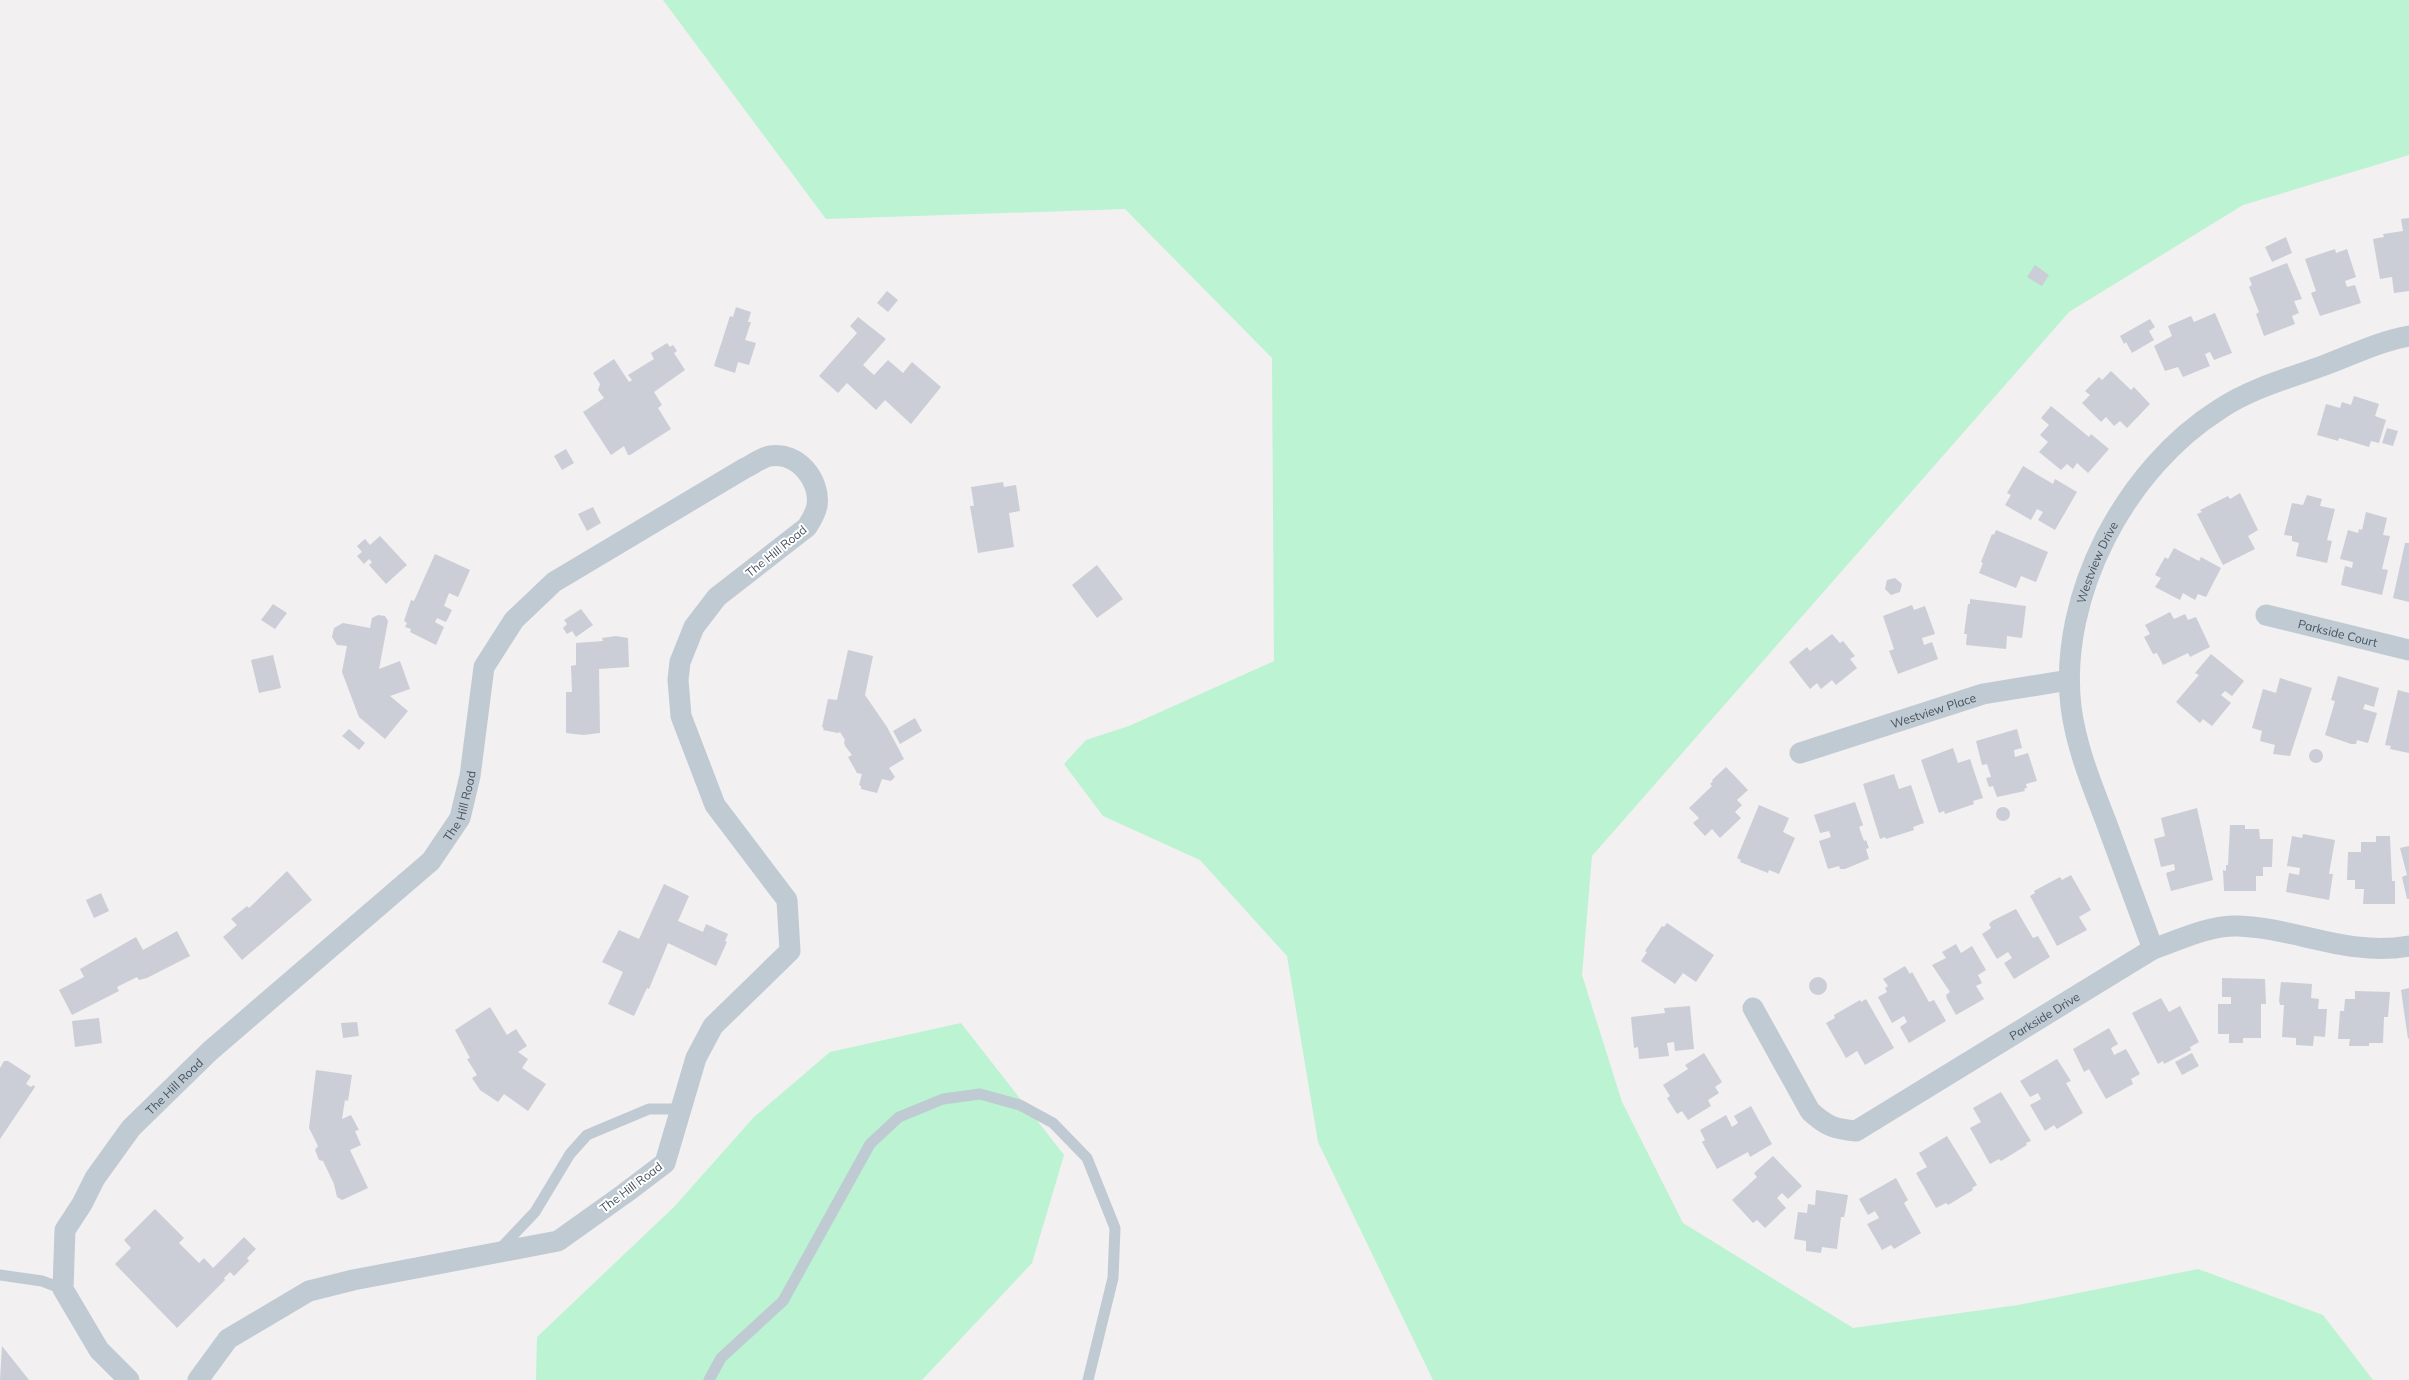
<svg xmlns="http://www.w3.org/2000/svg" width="2409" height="1380" font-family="Mulish,sans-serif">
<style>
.green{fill:#bbf3d3}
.building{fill:#cbced6}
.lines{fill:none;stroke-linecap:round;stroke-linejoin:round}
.lane{stroke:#bfcad3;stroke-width:11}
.street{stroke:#bfcad3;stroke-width:21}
.labels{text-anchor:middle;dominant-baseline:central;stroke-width:4;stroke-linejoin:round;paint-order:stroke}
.street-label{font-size:12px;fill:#46525f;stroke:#fff}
</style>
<rect width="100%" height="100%" fill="#f2f0f0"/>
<path class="green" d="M663,0H2409V155L2243,205L2069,312L1592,856L1582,975L1622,1102L1683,1223L1853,1328L2018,1305L2198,1269L2323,1315L2373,1380H1433L1318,1142L1287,956L1200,860L1103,816L1064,764L1086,740L1129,726L1274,661L1272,358L1125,209L826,219Z
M961,1023L1064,1155L1032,1263L922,1380H536L537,1337L674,1207L754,1117L830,1052Z"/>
<path class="building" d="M2409,218V291L2394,293L2392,277L2380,279L2373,239L2384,237L2383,234L2403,231L2401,219Z
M2286,237L2292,253L2272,262L2265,247Z
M2335,249L2336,253L2347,249L2356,277L2345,281L2347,287L2355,285L2361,303L2320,316L2311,293L2316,291L2305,259Z
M2287,263L2302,299L2294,301L2299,313L2292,316L2295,324L2264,336L2256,314L2259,312L2249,287L2252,285L2249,278Z
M2035,265L2049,275L2042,286L2027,277Z
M887,291L898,300L888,312L877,303Z
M736,307L751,312L748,322H751L745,340L756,343L749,365L738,362L735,373L714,366L730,316L733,317Z
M2215,313L2232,353L2214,360L2210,352L2205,354L2210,366L2183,377L2178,367L2165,371L2154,346L2172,336L2168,326L2191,316L2194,322Z
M858,317L886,339L863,365L874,375L888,360L903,373L912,362L941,387L911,424L885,400L876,410L847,383L838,393L819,376L857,333L850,326Z
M2150,319L2155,327L2149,331L2154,340L2132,353L2126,342L2124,344L2120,336Z
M667,343L670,347L673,345L677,351L674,353L685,370L654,392L662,405L658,408L671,429L630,455H628L624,446L611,455L583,412L604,398L598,390L600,384L593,373L614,359L629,382L632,380L628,375L654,359L651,353Z
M2111,371L2131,390L2134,387L2150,404L2127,428L2120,421L2114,426L2106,417L2101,422L2082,403L2090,395L2085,391L2099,377L2102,380Z
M2354,396L2379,404L2375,416L2386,420L2379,443L2371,441L2369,447L2339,438L2338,441L2335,440L2317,435L2326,404L2340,408L2342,402L2351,405Z
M2051,406L2089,437L2091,434L2109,449L2088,473L2077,463L2073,469L2067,464L2061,470L2039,452L2048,442L2040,435L2049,425L2041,418Z
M2387,428L2398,431L2393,446L2382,443Z
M566,449L574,463L562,470L554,456Z
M2023,466L2053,484L2055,479L2077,492L2055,530L2038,520L2043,512L2037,509L2031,520L2005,505L2011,495L2007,493Z
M1003,482L1004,487L1016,485L1020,511L1009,513L1014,547L978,553L970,506H974L971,487Z
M2240,493L2258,530L2248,536L2255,549L2223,565L2197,514L2202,512L2200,510L2228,496L2230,499Z
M2307,495L2322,499L2320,506L2335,509L2327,540L2332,541L2327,563L2296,556L2299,543L2292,541V536L2284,535L2292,503L2303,505Z
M593,507L601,523L587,531L578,514Z
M2366,512L2387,518L2383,535L2390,536L2382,569L2388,570L2382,595L2341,585L2345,566L2352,568L2353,562L2340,559L2348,530L2358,533L2359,529L2362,530Z
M1996,530L2048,552L2036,582L2021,576L2016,588L1979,573L1983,563L1981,562L1992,534L1994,535Z
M380,536L407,565L386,584L369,565L372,562L369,559L364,564L357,556L362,552L357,546L365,539L370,545Z
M2405,543H2409V602L2393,598Z
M2174,548L2199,561L2201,557L2221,568L2206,597L2198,594L2195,600L2183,593L2180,600L2155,587L2161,578L2155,575L2165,557L2168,559Z
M435,554L470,570L458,597L449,593L444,606L452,610L446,622L437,618L435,622L444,627L436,645L410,632L411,629L405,627L407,623L404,621L411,600L414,601Z
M1097,565L1123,599L1097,618L1072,585Z
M1895,578L1902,584L1900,592L1891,595L1885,589L1887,580Z
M1970,599L2026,606L2022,638L2007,636L2006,649L1966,645L1967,634H1964L1968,604H1970Z
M273,604L287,613L275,629L261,620Z
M1912,605L1914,610L1925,606L1935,634L1922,638L1924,645L1932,642L1938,659L1898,674L1889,651L1894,649L1883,616Z
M581,609L593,625L576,637L572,631L567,634L563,628L567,624L564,620Z
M2170,612L2174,619L2185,614L2188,620L2196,617L2210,647L2190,657L2188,653L2163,665L2157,653L2153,654L2144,637L2150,634L2145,625Z
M378,615L385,616L388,621L379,669L400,661L410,689L390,696L408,711L385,739L359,717L342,672L347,646L337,645L332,637L334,628L343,623L370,628L372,618Z
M1832,634L1840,643L1843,641L1855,656L1850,659L1857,668L1836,685L1832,680L1821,689L1817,683L1810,689L1789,662L1807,647L1810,651Z
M616,636L628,638L629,667L599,669L600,733L583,735L566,733V692H572L571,666L576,665V643L603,641L602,638Z
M848,650L873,656L865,695L887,727L904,759L889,768L895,777L891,781L882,779L877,793L861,789V786L859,785L862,774L857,773L848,757L852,755L845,746L844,742L845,740L840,732L838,733L823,730L824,728L822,727L828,699L837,700Z
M2211,654L2244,681L2232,696L2225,691L2221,695L2231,703L2212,726L2203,719L2200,723L2176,702L2199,675L2195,673Z
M273,655L281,688L259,693L251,660Z
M2338,676L2379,688L2374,707L2365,704L2363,709L2377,713L2368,743L2357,740L2356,744H2351L2325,735L2335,701L2331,700Z
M2280,678L2312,688L2290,756L2273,754L2275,745L2260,741L2262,731L2252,728L2263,689L2276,693Z
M2398,690L2409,693V753L2390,749L2391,746L2385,745Z
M915,718L922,731L900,744L893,731Z
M349,729L365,743L359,750L342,736Z
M2017,729L2022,748L2014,750L2015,757L2028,753L2037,781L2026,784L2027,788L2024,789L2025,791L1997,797L1993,786L1989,787L1986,778L1991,777L1987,764L1982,765L1976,741Z
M1953,748L1958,763L1970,759L1983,798L1973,801L1974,804L1945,814L1944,811L1939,813L1921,760Z
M2309 756a7 7 0 1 1 14 0a7 7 0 1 1-14 0Z
M1726,767L1748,790L1737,800L1742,805L1735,812L1741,818L1720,838L1712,829L1705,836L1693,823L1699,818L1689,808L1712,786L1710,784L1713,781L1712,780Z
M1894,774L1899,789L1911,785L1924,823L1913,827L1914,830L1886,839L1885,837L1880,839L1863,784Z
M1855,802L1863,825L1859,827L1864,841L1866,840L1869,848L1866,849L1869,859L1845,869H1840L1839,866L1828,869L1819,841L1831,837L1829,831L1820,833L1814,815Z
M1759,805L1789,818L1783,832L1795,838L1779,874L1769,870L1768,873L1740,862L1741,860L1737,858Z
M1996 814a7 7 0 1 1 14 0a7 7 0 1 1-14 0Z
M2197,808L2213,880L2171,891L2166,873L2175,870L2174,864L2161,867L2154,839L2165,836L2161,818Z
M2230,825H2245V829H2259L2260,839H2273L2272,867H2263V876H2256V891H2224L2223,870L2226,871V865H2228Z
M2303,834L2335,840L2329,874H2333L2329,900L2286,892L2289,873L2299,875L2300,868L2287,866L2292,836L2302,838Z
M2376,836H2390L2392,881H2395V904H2363L2364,889H2355V880H2347L2348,852H2361V842H2376Z
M2409,846V899H2407L2402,877L2407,875L2400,848Z
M287,871L312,900L242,960L223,937L237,925L231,919L247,906L249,908Z
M2071,875L2091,910L2079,917L2087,930L2057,946L2030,896L2035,893L2034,891L2060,877L2062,880Z
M664,884L689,896L678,921L703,932L706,924L728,934L725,941L727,942L716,966L668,943L649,989L647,988L634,1016L608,1004L623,972L602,962L619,930L639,939Z
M101,893L109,911L94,918L86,900Z
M2016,909L2033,938L2038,936L2050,957L2014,979L2004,963L2012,958L2008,952L1997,959L1982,934L1991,928L1989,924L1992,921Z
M1667,923L1714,955L1696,982L1683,973L1675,984L1641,961L1647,952L1645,951L1662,926L1664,927Z
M177,931L190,956L147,978L139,980L137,977L117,987L119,991L72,1015L59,990L84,977L80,969L136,937L143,950Z
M1956,944L1961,953L1972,946L1986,970L1978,975L1982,983L1976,986L1984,999L1956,1015L1947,999L1946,995L1950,992L1932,965L1946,958L1942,952Z
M1905,966L1910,974L1912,972L1929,1002L1934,1000L1946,1021L1909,1043L1900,1027L1907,1022L1904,1016L1892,1023L1878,997L1887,992L1885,988L1888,986L1883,979Z
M1809 986a9 9 0 1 1 18 0a9 9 0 1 1-18 0Z
M2222,978L2265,979L2266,1004H2261V1038H2243V1043H2229V1034H2218V1004H2231V997H2222Z
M2281,982L2312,984L2311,998L2319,999L2318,1009H2327L2325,1037L2314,1036L2313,1046L2296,1045V1038L2282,1037L2284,1005H2280L2279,1001Z
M2409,988V1038L2408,1039L2401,990Z
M2355,991L2390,992L2388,1017H2384L2383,1043H2369V1046H2349L2350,1039H2338L2340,1011H2344L2345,999H2355Z
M2161,998L2169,1012L2180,1006L2199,1042L2190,1047L2191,1050L2164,1064L2163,1061L2158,1064L2132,1013Z
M1866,999L1894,1048L1865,1065L1857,1051L1846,1058L1826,1023L1835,1018L1834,1015L1860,1000L1861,1002Z
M1690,1006L1694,1049L1675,1051L1674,1042L1667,1043L1669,1056L1639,1059L1638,1047L1634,1048L1631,1017L1665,1013L1664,1008Z
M490,1007L507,1035L516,1029L527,1046L518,1052L528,1059L522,1068L546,1084L528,1111L504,1094L498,1102L480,1090L472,1078L477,1075L467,1059L470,1058L455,1030Z
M99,1018L102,1043L75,1047L72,1021Z
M357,1022L359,1036L343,1038L341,1023Z
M2109,1028L2118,1044L2111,1048L2114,1055L2126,1049L2140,1074L2131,1079L2133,1084L2106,1099L2089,1069L2084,1072L2073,1049Z
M1704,1053L1722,1082L1715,1087L1719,1093L1708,1100L1711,1106L1688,1120L1682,1111L1677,1114L1667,1098L1670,1096L1663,1085L1688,1069L1685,1065Z
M2192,1053L2199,1066L2182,1075L2175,1062Z
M2057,1059L2071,1081L2066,1083L2083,1113L2057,1129L2054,1125L2045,1131L2030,1105L2041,1099L2038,1093L2030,1097L2020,1081Z
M4,1061H8L31,1076L26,1084L31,1087L33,1085L35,1087L0,1139V1068Z
M316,1070L352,1075L348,1101L345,1100L342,1119L351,1115L359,1130L355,1131L361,1145L350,1150L368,1188L342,1200L337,1197L334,1184L323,1161L319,1160L315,1150L318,1146L309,1128Z
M2001,1092L2031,1141L2026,1143L2027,1145L2001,1161L1999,1159L1990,1164L1970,1128L1981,1122L1973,1108Z
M1751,1106L1772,1144L1750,1157L1748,1152L1717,1169L1702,1142L1705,1140L1700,1130L1726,1115L1732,1127L1738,1123L1734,1116Z
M1947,1136L1977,1185L1972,1188L1973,1190L1948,1205L1946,1203L1936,1208L1916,1173L1927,1167L1919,1153Z
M1773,1156L1802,1186L1788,1199L1782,1193L1777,1198L1786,1208L1765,1228L1757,1220L1753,1223L1732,1200L1757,1177L1754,1173Z
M1896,1178L1908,1200L1904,1203L1921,1233L1894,1249L1891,1245L1882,1250L1867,1224L1879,1218L1875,1211L1868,1215L1859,1199Z
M1816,1190L1848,1195L1845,1213L1844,1217H1841L1837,1249L1822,1247L1821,1253L1806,1251V1241L1794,1239L1798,1212L1807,1213L1808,1204L1815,1205Z
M155,1209L184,1238L179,1243L199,1263L204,1258L213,1268L244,1237L256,1249L247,1258L249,1261L234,1276L230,1272L224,1278L225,1280L177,1328L115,1264L131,1248L124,1240Z
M2,1346L29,1380H0Z"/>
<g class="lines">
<path class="lane" d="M500,1249L535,1212L570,1154L587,1135L649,1109H679
M0,1275L42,1281L63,1289
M709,1380L721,1358L783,1301L870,1144L899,1117L943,1099L980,1094L1020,1105L1053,1123L1087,1158L1115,1228L1113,1278L1088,1380"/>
<g class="street">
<path id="s1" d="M2266,615L2409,650"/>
<path id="s2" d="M1800,753L1983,694L2069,680"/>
<path id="s3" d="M2153,949C2137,906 2121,863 2105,819C2091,783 2076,746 2071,707C2058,595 2126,468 2220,409C2251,388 2290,378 2325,365C2352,355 2380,341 2409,336"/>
<path id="s4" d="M1753,1008L1810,1111C1826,1126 1834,1129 1856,1131L2153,949C2179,940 2209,925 2238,926C2296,928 2349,957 2409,946"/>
<path id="s5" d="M129,1380L99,1350L63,1289L65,1230L82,1204L95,1178L131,1128L210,1051L431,861L460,818L470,776L484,667L514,620L554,582L745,468C752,465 762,457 770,456C797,451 821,480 817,506C815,514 811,521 807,527L717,597L694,627L680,662L678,680L681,716L715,805L787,900L790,951L713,1026L696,1058L665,1163L624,1194L558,1241L353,1280L309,1291L228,1339L198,1380"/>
</g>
</g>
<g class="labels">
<g class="street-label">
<text transform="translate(776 551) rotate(-39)">The Hill Road</text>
<text stroke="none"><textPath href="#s3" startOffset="405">Westview Drive</textPath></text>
<text stroke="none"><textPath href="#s1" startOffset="74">Parkside Court</textPath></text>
<text stroke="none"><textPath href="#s2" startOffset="140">Westview Place</textPath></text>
<text stroke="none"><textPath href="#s5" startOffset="759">The Hill Road</textPath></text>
<text stroke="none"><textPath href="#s4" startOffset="390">Parkside Drive</textPath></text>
<text stroke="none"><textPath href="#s5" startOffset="354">The Hill Road</textPath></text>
<text transform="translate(631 1187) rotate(-37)">The Hill Road</text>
</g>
</g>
</svg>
